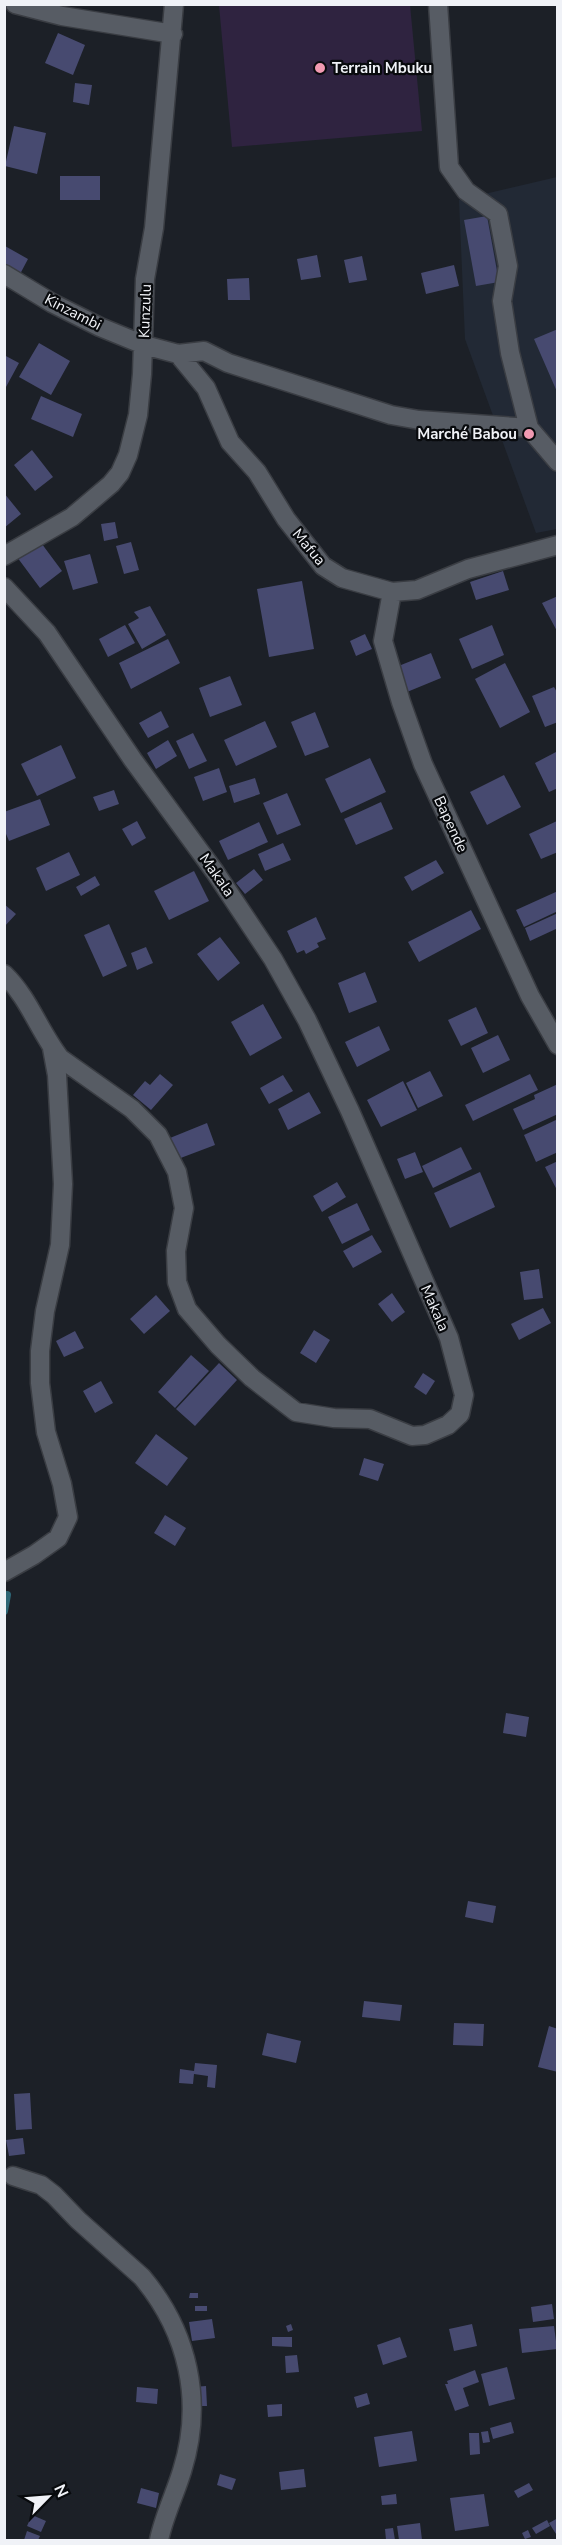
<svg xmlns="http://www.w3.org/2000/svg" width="562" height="2545" font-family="'Nunito Sans',sans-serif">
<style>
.built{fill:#222935}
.green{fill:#2f2340}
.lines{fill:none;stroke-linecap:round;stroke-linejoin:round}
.stream{stroke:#2d6474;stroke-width:8}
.building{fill:#474a70}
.minor-casing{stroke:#3a3d43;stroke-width:21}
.minor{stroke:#575c64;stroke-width:18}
.poi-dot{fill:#f19ab2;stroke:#080a0d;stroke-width:2}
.labels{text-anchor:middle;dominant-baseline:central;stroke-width:4.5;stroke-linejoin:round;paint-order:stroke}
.poi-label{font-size:15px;font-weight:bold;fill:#f0f2f7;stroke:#080a0d;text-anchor:start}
.street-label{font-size:15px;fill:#f0f2f7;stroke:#080a0d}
</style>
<rect width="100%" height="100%" fill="#1c2027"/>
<path class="built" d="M557,177V529L536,533L465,339L459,200Z"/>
<path class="green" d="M219,5H410L422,131L232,147Z"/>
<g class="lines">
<path class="stream" d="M4,1611L7,1595"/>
</g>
<path class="building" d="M58,33L85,45L73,75L45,63Z
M75,83L92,85L89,105L73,102Z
M14,126L46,133L37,174L5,166Z
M60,176H100V200H60Z
M487,216L499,282L476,286L464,220Z
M5,246L28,259L19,276L5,267Z
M317,255L321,277L301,280L297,259Z
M362,256L367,280L349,283L344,260Z
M454,265L459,286L426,294L421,273Z
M249,278L250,300H228L227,279Z
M558,329V394L534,339Z
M39,343L70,361L51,395L19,377Z
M4,355L19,363L6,387L4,386Z
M41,396L82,414L73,437L31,419Z
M32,450L53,477L35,491L14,465Z
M4,493L21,514L4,528Z
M115,522L118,538L104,541L101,524Z
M39,540L62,571L40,588L17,557Z
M131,542L139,570L124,574L116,546Z
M90,554L98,583L73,590L64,561Z
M503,571L509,590L476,600L470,582Z
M302,581L314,649L269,657L257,589Z
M558,596V633L542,603Z
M150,606L166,635L142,649L128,624L139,618L134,612Z
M125,625L135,643L108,657L99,639Z
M492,625L504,655L472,669L459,639Z
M365,634L372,649L356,656L350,641Z
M168,639L180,663L131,689L119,663Z
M431,653L441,678L407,692L396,667Z
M505,663L530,712L500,728L475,679Z
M230,676L242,705L210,717L199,688Z
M554,687L558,694V722L545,727L532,696Z
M161,711L169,727L148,738L139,723Z
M315,712L329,747L305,756L291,722Z
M265,721L277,747L236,766L224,740Z
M193,733L207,761L189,769L176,741Z
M168,740L177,756L156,769L147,753Z
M61,745L76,778L37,796L21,764Z
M556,752L558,788L549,792L535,763Z
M370,758L386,792L341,813L325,779Z
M219,768L227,792L203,801L194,777Z
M504,775L521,807L487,825L470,792Z
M255,778L260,794L234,803L229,786Z
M114,790L119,804L99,811L93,797Z
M287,793L301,825L277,835L263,803Z
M40,799L50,825L9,841L4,829V812Z
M381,802L393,829L356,845L344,819Z
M137,821L146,838L132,846L122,829Z
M557,821L558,852L541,859L529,834Z
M259,822L268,842L228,860L219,841Z
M283,843L291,860L265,871L258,854Z
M69,852L80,875L46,891L36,868Z
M436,860L444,873L412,891L404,877Z
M254,869L263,880L245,894L236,883Z
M194,871L209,901L169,920L154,891Z
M95,876L100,885L81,896L76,887Z
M558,891V911L524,927L516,910Z
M4,904L16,914L4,927Z
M471,910L481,929L419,962L408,942Z
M558,913V928L530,941L525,928Z
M316,917L326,939L317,943L319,947L306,954L304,950L297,953L287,931Z
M109,924L127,966L103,977L84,935Z
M220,937L240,963L218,981L197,954Z
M146,947L153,963L137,970L131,953Z
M365,972L377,1002L349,1013L338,983Z
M263,1004L282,1038L250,1056L231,1022Z
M476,1007L488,1033L461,1046L448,1020Z
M379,1026L390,1050L357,1067L345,1042Z
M498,1035L510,1060L483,1073L471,1048Z
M430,1071L443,1096L418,1108L406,1083Z
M160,1074L173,1085L151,1110L133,1095L145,1081L150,1085Z
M530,1074L538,1090L473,1121L465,1105Z
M283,1075L293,1091L269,1104L260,1088Z
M403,1081L417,1110L381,1127L367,1100Z
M558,1084V1114L523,1130L513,1109L535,1099L534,1095Z
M309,1092L321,1113L288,1130L278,1109Z
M558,1119V1152L536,1162L524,1135Z
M207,1123L215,1145L178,1159L170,1138Z
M461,1147L472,1169L433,1188L422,1166Z
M415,1152L423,1172L405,1179L397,1159Z
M558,1161V1192L545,1167Z
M480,1172L495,1207L450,1228L434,1193Z
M337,1182L346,1197L322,1212L313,1196Z
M357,1203L370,1230L342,1244L328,1217Z
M372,1235L382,1252L353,1268L343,1251Z
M539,1269L543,1298L524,1300L520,1272Z
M392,1293L405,1312L392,1322L378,1304Z
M156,1295L170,1311L144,1334L130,1319Z
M543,1308L551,1323L519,1340L511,1324Z
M314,1330L330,1340L316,1363L300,1353Z
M75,1331L84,1348L64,1357L56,1341Z
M191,1355L209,1371L175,1408L158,1392Z
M219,1363L237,1380L195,1426L176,1409Z
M423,1373L435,1381L426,1395L414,1387Z
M101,1381L113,1403L95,1413L83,1391Z
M156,1434L188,1458L167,1486L135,1463Z
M364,1458L384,1464L378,1481L359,1475Z
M165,1515L186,1528L175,1546L154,1533Z
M506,1713L529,1717L526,1737L503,1733Z
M468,1901L496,1906L493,1923L465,1917Z
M364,2001L402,2005L400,2021L362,2017Z
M454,2023L484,2024L483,2046L453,2045Z
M549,2026L558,2029V2072L538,2067Z
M267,2033L301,2041L296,2063L262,2055Z
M195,2063L217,2065L215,2088L207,2087L208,2076L194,2074L193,2084L179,2083L180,2069L194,2071Z
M30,2093L32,2129L16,2130L14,2094Z
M23,2138L25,2154L9,2156L6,2140Z
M190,2293H198V2298H189Z
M552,2304L554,2319L533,2322L531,2307Z
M195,2306H207V2311H195Z
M212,2319L215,2338L192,2341L189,2322Z
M291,2324L293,2330L288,2332L286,2326Z
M472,2324L477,2346L454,2351L449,2329Z
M554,2326L557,2349L522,2353L519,2329Z
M272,2337H292V2347L272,2346Z
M400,2337L407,2357L383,2365L377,2345Z
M297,2355L299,2372L286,2373L285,2356Z
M507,2367L515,2399L489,2406L481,2374Z
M475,2370L479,2382L463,2388L469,2406L455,2411L445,2384H448L447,2381Z
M206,2386L207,2406H195L194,2387Z
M137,2387L158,2389L157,2404L136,2402Z
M367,2393L370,2404L357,2408L354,2397Z
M282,2404V2416L268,2417L267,2405Z
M511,2422L514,2433L493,2439L490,2428Z
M412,2431L417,2461L379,2467L374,2437Z
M488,2431L490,2442L483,2443L481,2432Z
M469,2433H479L480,2454L470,2455Z
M304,2469L306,2487L281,2490L279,2472Z
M220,2474L236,2479L232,2490L217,2485Z
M529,2483L533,2490L518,2498L514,2491Z
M141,2488L159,2493L156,2508L137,2503Z
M396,2494L397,2504L382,2505L381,2496Z
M484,2494L489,2526L455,2531L450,2498Z
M32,2515L46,2521L41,2532L27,2526Z
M558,2518V2537L549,2523Z
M547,2520L550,2526L536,2534L532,2528Z
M420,2523L422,2540H399L397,2526Z
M393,2528L395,2540H386L385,2529Z
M528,2530L531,2537L525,2539L522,2533Z
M27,2531L40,2536L38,2540H24Z"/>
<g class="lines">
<g class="minor-casing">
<path id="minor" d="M15,4L62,16L173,34
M438,4L449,167L466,191L498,214L508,266L502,301L510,353L529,428L558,462
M4,274L52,303L100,327L144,345L178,354L206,388L230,442L257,472L286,519L323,566L342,578L392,592L417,590L468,569L558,545
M178,354L204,351L228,363L391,415L419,420L529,428
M4,556L72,517L111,484L120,473L128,455L138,415L142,374L145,279L154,228L174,4
M4,587L47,633L133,760L215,872L273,959L307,1020L350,1111L449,1338L464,1395L460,1414L448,1425L425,1435L412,1436L370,1419L334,1418L296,1412L252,1378L218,1345L187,1309L177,1282L176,1251L184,1208L177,1172L158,1135L132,1109L60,1058C39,1031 29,998 4,974
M392,592L383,641L401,702L423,764L530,996L558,1045
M4,1572L34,1555L58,1538L68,1517L62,1484L46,1432L40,1383V1351L45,1311L60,1245L63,1184L57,1075L52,1048
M13,2176L41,2185L54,2195L78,2220L142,2277C188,2332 204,2401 182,2471C175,2494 164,2516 159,2540"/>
</g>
<use href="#minor" class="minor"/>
</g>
<g class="poi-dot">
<circle cx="320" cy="68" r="6"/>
<circle cx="529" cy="434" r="6"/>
</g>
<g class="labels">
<g class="poi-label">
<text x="332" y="68">Terrain Mbuku</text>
<text x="517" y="434" text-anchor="end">Marché Babou</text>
</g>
<g class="street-label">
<text transform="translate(145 311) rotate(-88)">Kunzulu</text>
<text transform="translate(73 312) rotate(27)">Kinzambi</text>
<text transform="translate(309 547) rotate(50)">Mafua</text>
<text transform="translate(451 824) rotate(65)">Bapende</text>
<text transform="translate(217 875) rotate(55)">Makala</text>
<text transform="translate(435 1308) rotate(66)">Makala</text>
</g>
</g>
<rect width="562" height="2545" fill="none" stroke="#f0f2f7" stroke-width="12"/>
<g transform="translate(48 2497) rotate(65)" stroke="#080a0d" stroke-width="4.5" paint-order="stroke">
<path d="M0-4.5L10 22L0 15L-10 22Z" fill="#f0f2f7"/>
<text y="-9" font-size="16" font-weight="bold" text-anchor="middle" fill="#f0f2f7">N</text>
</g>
</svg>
